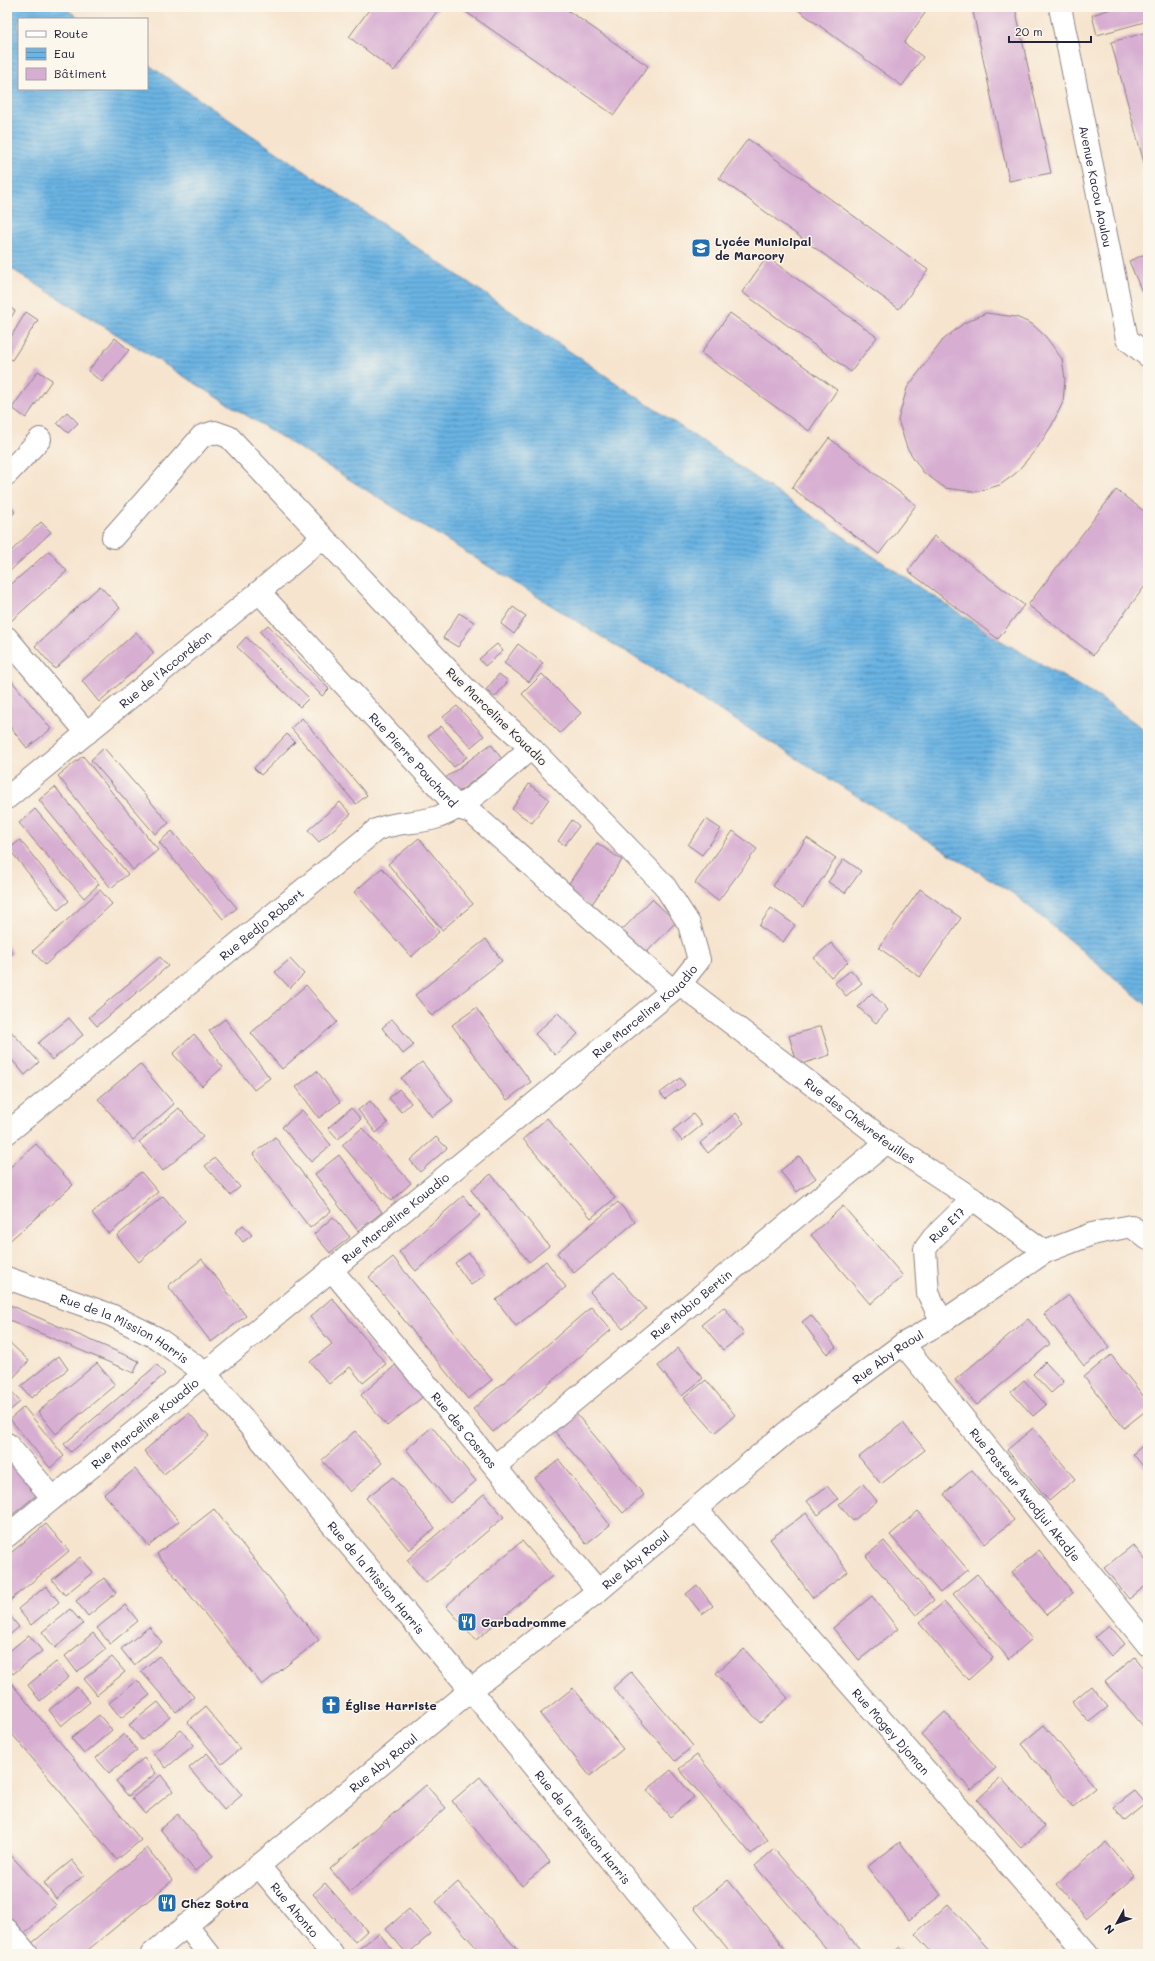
<svg xmlns="http://www.w3.org/2000/svg" width="1155" height="1961" font-family="Mali,sans-serif">
<style>
.water{fill:url(#water-rules);stroke:#466b8f}
.building{fill:#d7aed2}
.lines{fill:none;stroke-linecap:round;stroke-linejoin:round}
.minor-casing{stroke:#8c8384;stroke-width:24}
.minor{stroke:#fff;stroke-width:22}
.labels{text-anchor:middle;dominant-baseline:central;stroke-width:3;stroke-linejoin:round;paint-order:stroke}
.street-label{font-size:12px;fill:#22223b;stroke:#fbf7ec}
.poi-label{font-size:12px;font-weight:bold;fill:#22223b;stroke:#fbf7ec;text-anchor:start}
</style>
<defs>
<pattern id="water-rules" width="6" height="5" patternUnits="userSpaceOnUse"><rect width="6" height="5" fill="#6bb4e3"/><path d="M0 2.5h6" fill="none" stroke="#5892b9"/></pattern>
</defs>
<rect width="100%" height="100%" fill="#fbf7ec"/>
<filter id="ink" filterUnits="userSpaceOnUse"><feTurbulence type="fractalNoise" baseFrequency=".025" numOctaves="2"/><feDisplacementMap in="SourceGraphic" scale="8" xChannelSelector="R" yChannelSelector="G"/><feConvolveMatrix kernelMatrix="1 2 1 2 8 2 1 2 1" color-interpolation-filters="sRGB"/></filter>
<filter id="wash" filterUnits="userSpaceOnUse"><feTurbulence type="fractalNoise" baseFrequency=".012" numOctaves="4" result="noise"/><feDisplacementMap in="SourceGraphic" scale="16" xChannelSelector="R" yChannelSelector="G"/><feGaussianBlur stdDeviation="0.9" result="paint"/><feColorMatrix in="noise" values="0 0 0 0 0 0 0 0 0 0 0 0 0 0 0 0 0 1.4 0 .05"/><feComposite in="paint" operator="in"/></filter>
<g filter="url(#wash)">
<rect width="100%" height="100%" fill="#f6e4ce"/>
<path class="water" d="M7,7H63L81,19H19V89H147V64L784,497L998,639L1100,698L1148,732V1006L1014,894L7,266Z"/>
<g id="blocks">
<path class="building" d="M371,7H440L394,71L349,37Z
M459,7H563L648,66L614,115Z
M794,7H917L925,13L904,43L923,57L902,86Z
M972,7H1015L1051,173L1009,181Z
M1117,7H1148V21L1097,35L1092,15Z
M1148,32V162L1144,163L1111,42Z
M748,139L928,270L899,309L719,178Z
M1148,253V289L1142,292L1129,261Z
M767,257L877,337L851,372L742,292Z
M7,305L15,311L7,324Z
M26,312L38,320L12,360L7,357V343Z
M730,313L837,390L809,431L701,353Z
M986,313L1016,317L1032,324L1046,337L1062,359L1065,379L1063,402L1052,425L1038,447L1015,474L1000,485L975,492L945,488L923,472L907,448L898,420L907,388L943,340L964,323Z
M115,338L129,350L102,382L88,371Z
M38,371L52,380L26,418L12,408Z
M67,412L78,423L68,433L57,423Z
M829,438L916,505L879,554L792,488Z
M1116,490L1148,514V582L1093,655L1028,605Z
M7,503L15,512L7,520Z
M41,522L51,532L7,574V555Z
M934,536L1024,605L998,639L908,571Z
M49,551L67,571L11,621L7,616V588Z
M100,586L120,608L55,669L35,646Z
M513,607L526,616L514,634L501,624Z
M459,613L474,622L458,647L443,638Z
M268,625L329,689L322,696L260,632Z
M136,632L154,653L99,702L82,681Z
M246,637L309,698L300,707L237,647Z
M497,644L503,651L485,666L479,659Z
M518,644L543,663L529,682L504,663Z
M499,674L508,681L495,697L486,690Z
M542,674L581,713L560,733L522,694Z
M7,675L51,729L27,748L7,723Z
M457,706L484,736L471,747L443,717Z
M302,718L367,795L356,804L291,728Z
M441,726L467,757L454,767L428,736Z
M287,734L295,742L261,775L254,768Z
M491,744L502,759L456,794L444,779Z
M104,748L169,823L155,834L91,760Z
M83,756L158,850L133,870L58,776Z
M529,784L549,799L532,823L512,809Z
M55,787L128,874L111,888L39,800Z
M340,802L351,814L319,842L308,830Z
M35,809L99,884L84,898L19,823Z
M706,819L721,829L702,855L688,845Z
M572,820L579,826L565,845L558,841Z
M172,831L237,908L223,919L159,842Z
M733,831L757,849L718,901L695,883Z
M419,838L473,904L442,930L388,864Z
M807,838L836,858L803,907L773,886Z
M20,840L69,901L58,910L9,849Z
M597,843L622,860L590,907L565,889Z
M844,859L861,871L845,893L828,882Z
M382,868L439,932L411,957L354,892Z
M920,889L961,918L920,977L879,948Z
M100,890L112,904L45,965L33,951Z
M652,899L676,922L645,954L621,931Z
M771,908L795,925L783,942L759,926Z
M486,939L502,961L432,1016L415,995Z
M831,943L848,962L831,977L814,958Z
M7,945L13,953L7,958Z
M160,957L168,966L97,1026L89,1017Z
M290,959L304,974L290,988L275,972Z
M851,970L862,983L846,996L835,983Z
M306,985L337,1022L282,1069L251,1033Z
M872,993L888,1010L876,1023L858,1007Z
M476,1008L531,1082L507,1100L452,1025Z
M558,1013L578,1034L555,1055L535,1034Z
M69,1018L83,1035L52,1060L38,1043Z
M225,1019L270,1078L254,1090L209,1031Z
M392,1019L414,1045L403,1054L382,1028Z
M821,1026L830,1055L798,1065L789,1036Z
M7,1027L39,1062L25,1075L7,1054Z
M194,1034L223,1067L202,1086L173,1054Z
M422,1062L453,1101L432,1117L401,1078Z
M140,1064L174,1104L133,1140L98,1099Z
M317,1071L340,1102L319,1118L296,1087Z
M680,1078L685,1085L665,1099L660,1093Z
M399,1089L411,1103L401,1112L389,1098Z
M370,1101L388,1123L376,1133L358,1110Z
M179,1108L203,1137L163,1171L139,1142Z
M351,1108L361,1119L338,1139L328,1128Z
M302,1110L331,1145L311,1162L282,1127Z
M736,1113L744,1123L708,1153L700,1143Z
M693,1114L702,1125L682,1141L673,1130Z
M547,1118L615,1198L591,1218L523,1139Z
M362,1128L411,1183L391,1201L342,1145Z
M275,1137L331,1211L310,1228L253,1154Z
M436,1137L447,1148L420,1172L410,1160Z
M36,1144L73,1185L7,1243V1170Z
M339,1155L382,1212L358,1231L315,1174Z
M799,1156L816,1178L797,1192L780,1171Z
M215,1158L240,1187L230,1195L205,1166Z
M141,1172L158,1192L109,1234L92,1213Z
M491,1174L549,1246L529,1262L471,1190Z
M163,1196L185,1222L139,1262L117,1236Z
M463,1196L480,1215L416,1271L399,1252Z
M618,1202L635,1222L574,1273L557,1253Z
M843,1206L903,1276L870,1304L811,1235Z
M333,1217L350,1237L330,1253L314,1234Z
M243,1225L252,1235L243,1242L235,1232Z
M469,1253L485,1275L471,1285L455,1263Z
M393,1257L492,1380L468,1399L369,1277Z
M202,1259L246,1316L211,1342L168,1286Z
M546,1261L566,1287L516,1326L496,1300Z
M614,1272L646,1309L623,1329L590,1292Z
M1069,1295L1109,1347L1084,1366L1044,1314Z
M332,1298L386,1364L363,1383L350,1367L329,1384L310,1362L332,1344L310,1317Z
M7,1304L139,1361L134,1373L7,1319Z
M591,1307L611,1330L493,1432L473,1409Z
M724,1307L744,1334L723,1350L702,1324Z
M811,1315L836,1347L827,1354L802,1322Z
M1028,1319L1050,1344L977,1405L955,1380Z
M7,1340L29,1361L13,1378L7,1373Z
M678,1348L703,1378L682,1396L658,1366Z
M1111,1355L1148,1402V1409L1124,1428L1084,1377Z
M59,1356L68,1369L31,1398L21,1386Z
M1045,1362L1064,1382L1051,1393L1033,1374Z
M97,1363L115,1385L56,1434L38,1412Z
M398,1363L425,1395L387,1426L361,1395Z
M157,1365L165,1374L71,1452L64,1444Z
M706,1380L735,1415L715,1433L684,1398Z
M1024,1380L1046,1405L1033,1416L1011,1392Z
M7,1386L20,1402L8,1412L7,1410Z
M24,1407L64,1456L50,1468L10,1419Z
M573,1410L644,1495L623,1513L552,1428Z
M189,1413L209,1436L164,1474L144,1451Z
M903,1423L925,1450L881,1484L859,1457Z
M432,1427L476,1481L450,1503L406,1449Z
M1033,1428L1075,1479L1049,1501L1007,1450Z
M355,1431L382,1463L350,1492L322,1460Z
M1148,1441V1472L1133,1454Z
M10,1459L39,1493L11,1516L7,1511V1461Z
M559,1460L610,1525L586,1544L535,1478Z
M135,1469L179,1521L149,1546L104,1494Z
M972,1470L1014,1520L985,1544L944,1494Z
M393,1477L435,1528L409,1550L366,1498Z
M863,1484L877,1501L853,1521L839,1504Z
M827,1486L838,1499L818,1515L807,1501Z
M484,1494L504,1517L426,1583L407,1560Z
M214,1509L319,1640L262,1685L157,1554Z
M918,1511L968,1570L940,1593L890,1535Z
M806,1513L848,1572L813,1598L770,1539Z
M46,1524L69,1551L7,1603V1556Z
M522,1541L552,1576L476,1640L446,1606Z
M884,1541L934,1600L916,1615L866,1556Z
M1133,1545L1148,1563V1584L1129,1599L1104,1568Z
M1039,1550L1073,1593L1046,1615L1012,1572Z
M80,1557L93,1572L65,1595L52,1580Z
M977,1574L1032,1639L1009,1659L953,1594Z
M104,1578L116,1593L88,1616L76,1601Z
M697,1585L713,1606L702,1614L686,1594Z
M46,1586L59,1602L31,1625L18,1609Z
M872,1596L898,1629L859,1660L833,1628Z
M944,1602L993,1658L968,1680L919,1623Z
M125,1605L138,1621L110,1644L97,1628Z
M70,1609L83,1624L55,1648L42,1632Z
M7,1612L19,1627L7,1637Z
M1109,1625L1125,1644L1111,1656L1095,1637Z
M149,1627L162,1642L134,1665L121,1649Z
M93,1633L106,1649L77,1672L65,1656Z
M29,1635L42,1651L13,1674L7,1666V1653Z
M744,1649L788,1698L760,1723L716,1673Z
M159,1656L194,1697L176,1712L141,1671Z
M112,1657L125,1672L97,1695L84,1679Z
M1135,1657L1148,1673V1724L1144,1727L1105,1682Z
M56,1662L69,1677L40,1701L28,1685Z
M631,1672L693,1746L675,1761L613,1688Z
M7,1678L141,1840L117,1860L7,1728Z
M137,1680L150,1695L121,1718L109,1703Z
M1091,1686L1108,1707L1089,1722L1072,1702Z
M77,1687L90,1702L61,1726L49,1710Z
M573,1688L623,1749L590,1776L540,1714Z
M158,1702L170,1717L142,1740L129,1725Z
M205,1707L240,1749L222,1764L187,1722Z
M945,1712L996,1768L971,1790L921,1734Z
M99,1715L112,1730L84,1754L71,1738Z
M1044,1725L1096,1788L1073,1807L1021,1744Z
M181,1730L194,1745L166,1768L153,1753Z
M124,1734L137,1750L109,1773L96,1758Z
M207,1753L242,1795L224,1810L189,1768Z
M697,1755L768,1840L751,1854L679,1769Z
M144,1758L156,1773L128,1796L116,1781Z
M671,1770L694,1797L670,1817L647,1790Z
M161,1775L173,1791L145,1814L132,1798Z
M480,1777L550,1862L522,1886L452,1801Z
M1001,1778L1045,1827L1021,1848L977,1800Z
M426,1785L446,1808L350,1892L330,1869Z
M1135,1791L1146,1804L1125,1821L1114,1807Z
M178,1814L213,1856L195,1871L160,1829Z
M900,1842L941,1895L909,1920L867,1867Z
M1106,1842L1135,1876L1086,1918L1057,1884Z
M147,1848L173,1880L83,1954H39L31,1944Z
M774,1849L864,1954H831L755,1866Z
M7,1851L56,1905L23,1935L7,1917Z
M72,1860L84,1875L56,1899L44,1883Z
M728,1880L789,1954H732L694,1908Z
M458,1882L521,1954H482L436,1902Z
M325,1883L367,1931L355,1942L313,1894Z
M948,1904L993,1954H933L915,1934Z
M409,1909L431,1934L407,1954L386,1929Z
M379,1933L395,1954H358L356,1951Z
M900,1947L906,1954H891Z"/>
</g>
</g>
<g filter="url(#ink)">
<use href="#blocks" fill-opacity="0" stroke="#8c8384" stroke-width="1"/>
<g class="lines">
<g class="minor-casing">
<g id="minor">
<path id="s1" d="M1060,7L1127,339L1148,356"/>
<path d="M7,474L40,439"/>
<path id="s2" d="M259,592L458,808L471,812L672,990"/>
<path d="M7,638L87,733"/>
<path id="s3" d="M7,798L259,592L322,538"/>
<path id="s4" d="M680,984L887,1142L973,1199L1045,1252"/>
<path id="s5" d="M7,1133L376,830C396,821 418,824 438,817C466,808 507,768 531,748"/>
<path id="s6" d="M331,1269L598,1591"/>
<path id="s7" d="M7,1278L111,1315L157,1338L205,1373L471,1690L687,1954"/>
<path id="s8" d="M942,1322L928,1293L925,1249L933,1238L973,1199"/>
<path id="s9" d="M903,1344L1148,1645"/>
<path d="M7,1444L53,1498"/>
<path id="s10" d="M495,1466L887,1142"/>
<path id="s11" d="M696,1509L1087,1954"/>
<path id="s12" d="M7,1536L680,984L699,960L689,924L664,885L531,748L465,688L229,437L215,432L202,436L113,537"/>
<path id="s13" d="M258,1865L332,1954"/>
<path d="M186,1925L209,1954"/>
<path d="M7,1930L27,1954"/>
<path id="s14" d="M152,1954L471,1690L598,1591L806,1416L903,1344L942,1322L1045,1252L1092,1234L1131,1226L1148,1239"/>
</g>
</g>
<use href="#minor" class="minor"/>
</g>
</g>
<defs>
<g id="school-square" transform="scale(1)"><rect x="-9" y="-9" width="18" height="18" rx="4" fill="#1f6fb2" stroke="#fbf7ec"/><path d="M0-5L7-2L0 1L-7-2ZM-4 1L0 2.5L4 1V4Q0 6-4 4Z" fill="#fff"/></g>
<g id="restaurant-square" transform="scale(1)"><rect x="-9" y="-9" width="18" height="18" rx="4" fill="#1f6fb2" stroke="#fbf7ec"/><path d="M-5-6h1v4h1v-4h1v4h1v-4h1v5L-1.5 .5V6h-2V.5L-5-1ZM5-6V6H3V1.5H1.5Q1.5-4 5-6Z" fill="#fff"/></g>
<g id="church-square" transform="scale(1)"><rect x="-9" y="-9" width="18" height="18" rx="4" fill="#1f6fb2" stroke="#fbf7ec"/><path d="M-1.2-6h2.4v3.5h3.3v2.4h-3.3V6h-2.4V-.1h-3.3v-2.4h3.3Z" fill="#fff"/></g>
</defs>
<g fill-rule="evenodd">
<use href="#school-square" x="701" y="248"/>
<use href="#restaurant-square" x="467" y="1622"/>
<use href="#church-square" x="331" y="1705"/>
<use href="#restaurant-square" x="167" y="1903"/>
</g>
<g class="labels">
<g class="street-label">
<text stroke="none"><textPath href="#s1" startOffset="183">Avenue Kacou Aoulou</textPath></text>
<text stroke="none"><textPath href="#s3" startOffset="204">Rue de l'Accordéon</textPath></text>
<text transform="translate(497 716) rotate(44)">Rue Marceline Kouadio</text>
<text stroke="none"><textPath href="#s2" startOffset="228">Rue Pierre Pouchard</textPath></text>
<text stroke="none"><textPath href="#s5" startOffset="329">Rue Bedjo Robert</textPath></text>
<text stroke="none"><textPath href="#s12" startOffset="826">Rue Marceline Kouadio</textPath></text>
<text stroke="none"><textPath href="#s4" startOffset="226">Rue des Chèvrefeuilles</textPath></text>
<text stroke="none"><textPath href="#s12" startOffset="502">Rue Marceline Kouadio</textPath></text>
<text stroke="none"><textPath href="#s8" startOffset="109">Rue E17</textPath></text>
<text stroke="none"><textPath href="#s10" startOffset="254">Rue Mobio Bertin</textPath></text>
<text stroke="none"><textPath href="#s7" startOffset="128">Rue de la Mission Harris</textPath></text>
<text stroke="none"><textPath href="#s14" startOffset="948">Rue Aby Raoul</textPath></text>
<text stroke="none"><textPath href="#s12" startOffset="178">Rue Marceline Kouadio</textPath></text>
<text stroke="none"><textPath href="#s6" startOffset="209">Rue des Cosmos</textPath></text>
<text stroke="none"><textPath href="#s9" startOffset="194">Rue Pasteur Awodjui Akadje</textPath></text>
<text stroke="none"><textPath href="#s14" startOffset="624">Rue Aby Raoul</textPath></text>
<text stroke="none"><textPath href="#s7" startOffset="488">Rue de la Mission Harris</textPath></text>
<text stroke="none"><textPath href="#s11" startOffset="296">Rue Mogey Djoman</textPath></text>
<text stroke="none"><textPath href="#s14" startOffset="300">Rue Aby Raoul</textPath></text>
<text stroke="none"><textPath href="#s7" startOffset="812">Rue de la Mission Harris</textPath></text>
<text stroke="none"><textPath href="#s13" startOffset="58">Rue Ahonto</textPath></text>
</g>
<g class="poi-label">
<text x="715" y="241">Lycée Municipal<tspan x="715" dy="14">de Marcory</tspan></text>
<text x="481" y="1622">Garbadromme</text>
<text x="345" y="1705">Église Harriste</text>
<text x="181" y="1903">Chez Sotra</text>
</g>
</g>
<rect width="1155" height="1961" fill="none" stroke="#fbf7ec" stroke-width="24"/>
<rect x="18" y="18" width="130" height="72" fill="#fbf7ec" stroke="#a4a2a5"/>
<rect x="26" y="31" width="20" height="6" fill="#ffffff" stroke="#a4a2a5"/>
<text x="54" y="38" font-size="12" fill="#22223b">Route</text>
<rect x="26" y="48" width="20" height="12" fill="url(#water-rules)" stroke="#a4a2a5"/>
<text x="54" y="58" font-size="12" fill="#22223b">Eau</text>
<rect x="26" y="68" width="20" height="12" fill="#d7aed2" stroke="#a4a2a5"/>
<text x="54" y="78" font-size="12" fill="#22223b">Bâtiment</text>
<g transform="translate(1117 1923) rotate(230)" stroke="#fbf7ec" stroke-width="3" paint-order="stroke">
<path d="M0-3L7 15L0 10L-7 15Z" fill="#22223b"/>
<text y="-6" font-size="11" font-weight="bold" text-anchor="middle" fill="#22223b">N</text>
</g>
<path d="M1009 36v6h82v-6" fill="none" stroke="#22223b" stroke-width="2"/>
<text x="1015" y="36" font-size="12" fill="#22223b" stroke="#fbf7ec" stroke-width="3" paint-order="stroke">20 m</text>
</svg>
